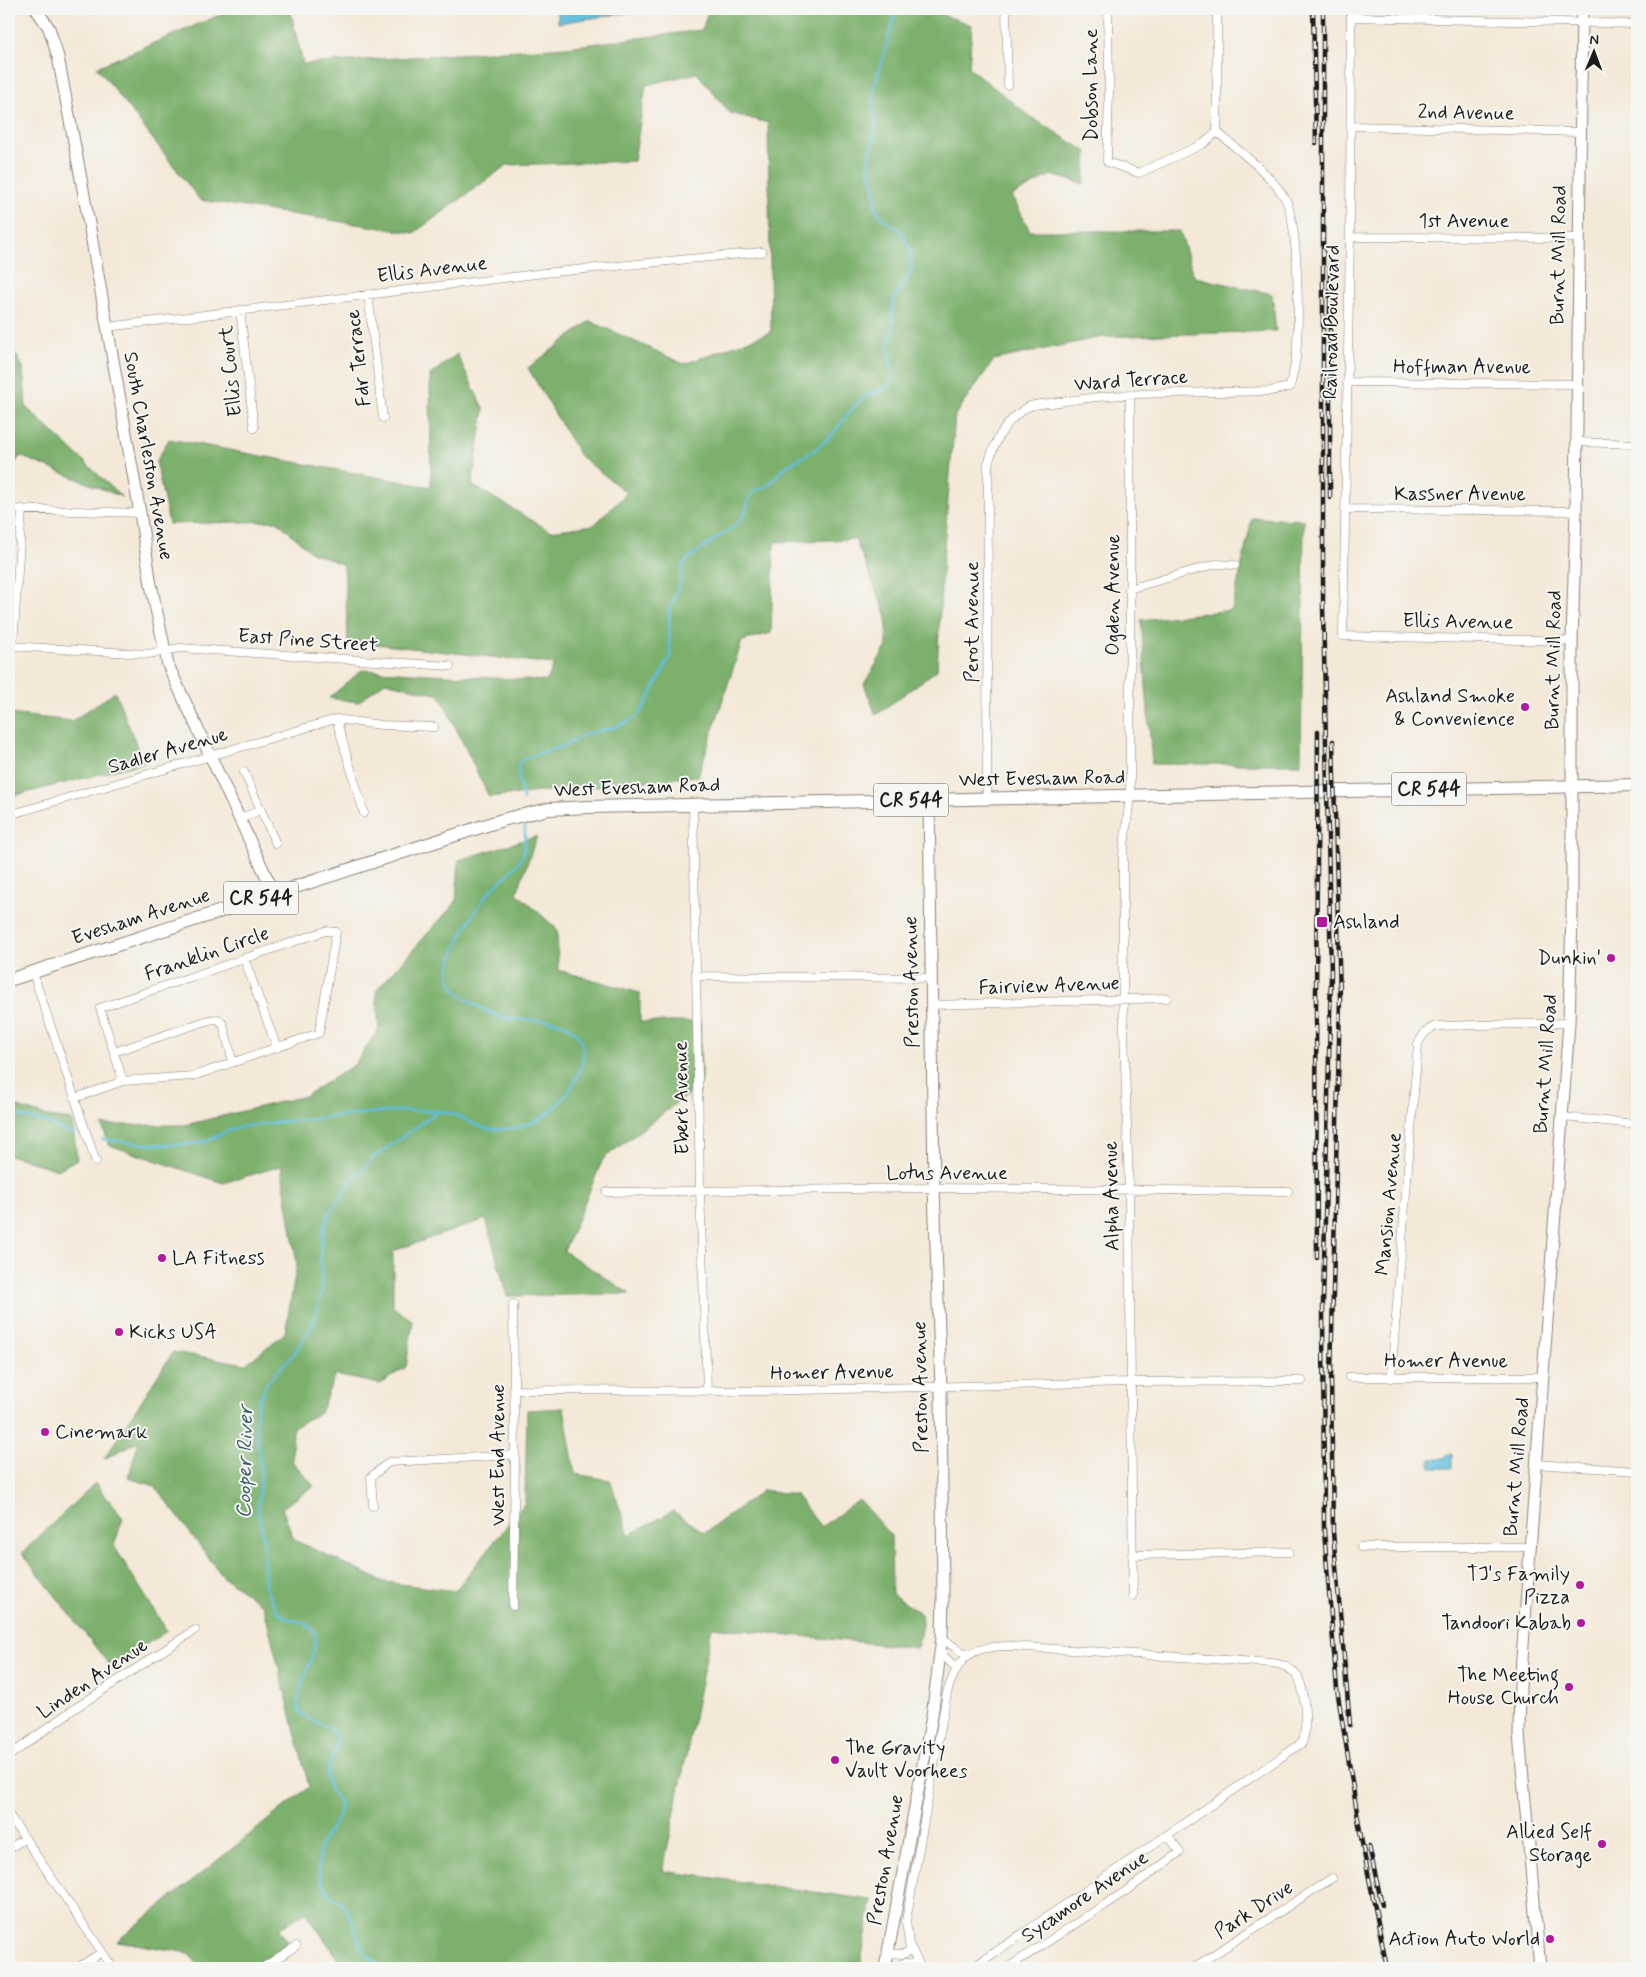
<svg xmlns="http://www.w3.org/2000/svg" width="1646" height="1977" font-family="Mynerve,sans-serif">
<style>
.forest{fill:#7bb06c;stroke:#4c6644}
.water{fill:#5fbedd;stroke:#3e6d7c}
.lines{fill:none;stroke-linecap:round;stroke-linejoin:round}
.stream{stroke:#5fbedd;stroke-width:2.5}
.street-casing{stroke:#88827a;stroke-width:9}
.secondary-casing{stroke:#88827a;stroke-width:13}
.primary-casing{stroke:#88827a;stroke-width:14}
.street{stroke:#fff;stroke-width:8}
.secondary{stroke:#fff;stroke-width:11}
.primary{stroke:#fff;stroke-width:12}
.rail-casing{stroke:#1c1c1c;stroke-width:4.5}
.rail{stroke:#f6f6f2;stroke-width:2.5;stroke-dasharray:8;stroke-linecap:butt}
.poi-dot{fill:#b5179e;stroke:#f6f6f2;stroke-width:2}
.labels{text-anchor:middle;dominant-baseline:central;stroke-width:4;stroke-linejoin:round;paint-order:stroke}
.shield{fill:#f6f6f2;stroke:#5d5d5c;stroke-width:1}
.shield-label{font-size:19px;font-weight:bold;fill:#1c1c1c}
.street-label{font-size:20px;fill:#1c1c1c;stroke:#f6f6f2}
.poi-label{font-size:20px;fill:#1c1c1c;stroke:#f6f6f2;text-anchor:end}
.water-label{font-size:21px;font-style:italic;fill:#375d69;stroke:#f6f6f2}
</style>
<rect width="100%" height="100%" fill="#f6f6f2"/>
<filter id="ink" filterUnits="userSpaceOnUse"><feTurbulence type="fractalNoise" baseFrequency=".02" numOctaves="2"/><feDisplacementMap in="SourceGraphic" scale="10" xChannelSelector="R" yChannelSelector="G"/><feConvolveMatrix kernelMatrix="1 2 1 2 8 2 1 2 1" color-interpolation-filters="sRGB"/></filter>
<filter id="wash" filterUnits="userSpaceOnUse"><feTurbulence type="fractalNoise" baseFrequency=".0096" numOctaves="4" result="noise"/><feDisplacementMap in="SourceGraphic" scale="20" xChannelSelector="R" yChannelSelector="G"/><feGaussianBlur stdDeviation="1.12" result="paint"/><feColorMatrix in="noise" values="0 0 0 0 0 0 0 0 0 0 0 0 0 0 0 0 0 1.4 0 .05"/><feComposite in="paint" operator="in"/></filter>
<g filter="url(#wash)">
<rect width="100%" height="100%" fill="#f4e9d8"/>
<path class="forest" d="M234,9H290L303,64L567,47L702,30L709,9H944L943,15L972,25L969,68L1031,117L1087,152L1084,184L1051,175L1012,196L1030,231H1180L1194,277L1272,294L1276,331L1101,337L994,360L955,415L942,571L937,670L876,715L864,684L887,646V617L855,539L774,542L771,633L742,641L698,776L489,797L440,695L385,682L358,702L329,698L362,670L547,681L554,664L348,641L344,565L311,552L277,521L169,524L156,462L169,439L431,487L430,375L457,354L484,410L472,485L550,531L594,525L627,493L580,456L528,368L590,321L684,364L771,332L768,123L730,113L697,73L646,85L634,161L507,165L414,233L200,200L97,67Z
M9,343L23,367L26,407L122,497L20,456L9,473Z
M1252,518L1304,520L1301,764H1152L1141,620L1232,610Z
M115,692L144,763L9,797V714L72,721Z
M537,836L517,893L557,929L558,970L640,993V1022H700L701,1084L603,1159L564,1251L630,1294L507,1296L486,1219L393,1251V1307L413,1321L406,1367L380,1384L335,1375L320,1413L293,1427L292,1461L314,1486L282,1508L294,1540L384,1582L455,1591L525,1503L527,1410L564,1408L575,1474L610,1480L629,1535L673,1511L705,1533L763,1490L796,1495L821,1527L859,1500L891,1536L892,1594L921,1614L922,1625L917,1648L712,1627L663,1871L872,1900L860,1968H345L305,1912L279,1929L292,1949L261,1968H200L189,1953L117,1941L309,1787L263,1605L223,1577L155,1486L128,1478L139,1441L104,1459L173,1352L246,1364L285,1333L297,1264L281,1166L223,1183L109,1145L102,1125H185L305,1096L354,1065L379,1029L376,991L456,902L459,860Z
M9,1104L49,1117L72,1120L77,1159L58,1170L9,1155Z
M95,1483L123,1518L114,1546L167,1631L111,1667L22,1553Z"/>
<path class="water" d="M558,9H647V10L558,23Z
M1448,1454H1452V1468H1431V1459H1445Z"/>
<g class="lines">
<path class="stream" d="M523,800L518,774V765L522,760L550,749L563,747L585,734L613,728L629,721L636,717L644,708L670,657L669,611L680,583L683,565L689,558L737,524L745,513L749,498L756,490L766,487L788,465L815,450L831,436L858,402L866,396L883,390L890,385L893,377L888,345L893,329L892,308L896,295L911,272V252L903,234L897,228L884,220L876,209L875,193L868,164L876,125L873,91L897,9
M9,1113L50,1124L66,1132L74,1133
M103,1139C135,1143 170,1148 203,1142C212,1140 219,1135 227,1131C233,1128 241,1127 248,1126C272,1122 297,1121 322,1118C348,1115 374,1112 400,1111C417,1111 436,1109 452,1114C461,1116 468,1122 476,1125C493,1133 514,1129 531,1123C556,1115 590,1072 582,1044C571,1010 524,1024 500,1017C487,1013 476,1005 465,998C457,992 449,985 449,974C449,952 477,905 492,889C502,878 515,871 522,857C526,849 525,837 525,827
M383,1968C377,1962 365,1956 361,1947C355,1935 354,1920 346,1908C342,1903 336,1900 331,1896C318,1885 318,1865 320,1849C323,1833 339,1824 340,1808C341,1797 326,1794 327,1774C327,1761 339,1752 337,1738C327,1721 305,1721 300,1712C290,1696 320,1654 315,1633L305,1623L286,1618L277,1611L265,1586L263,1536L258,1510L261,1472L256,1424L258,1403L268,1381L294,1354L314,1322L322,1293L320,1259L323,1231L329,1214L353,1179L373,1158L437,1112"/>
</g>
</g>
<g filter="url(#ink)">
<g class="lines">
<g class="street-casing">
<path id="street" d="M1006,9L1008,85
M1108,9L1109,90L1107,162L1139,173L1203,144L1217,132
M1351,9L1350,237L1343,636L1572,641
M1351,17L1637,24
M1351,126L1580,132
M1350,237L1578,238
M368,294L383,418
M240,310L254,428
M107,327L544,273L762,252
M1347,382L1577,384
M1130,394V796L1123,855V999L1129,1190L1133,1596
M1576,442L1637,444
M9,509L140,513
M1345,509L1576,511
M1129,589L1216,564L1235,565
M9,646L148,654L180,648L450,666
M13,646L22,509
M336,719L364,813
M244,772L276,844
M987,798L988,464C995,441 1004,422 1026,408C1034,403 1049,404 1059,402C1129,391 1199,393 1270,391L1290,387C1292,377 1295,367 1296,357C1299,326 1300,218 1283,195C1266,170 1240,152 1217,132V9
M693,805L700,1190L707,1390
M9,815L336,719L381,725L434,727
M240,819L260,810
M244,958L277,1048
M33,973L96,1162
M696,976L931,978
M931,1005L1167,998
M114,1052L209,1020L218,1019L223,1024L233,1062
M75,1098L123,1081L193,1076L319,1033L336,932L325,931L100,1008L123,1081
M1562,1117L1637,1124
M607,1192L934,1188L1288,1191
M513,1304L515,1455L513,1606
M1349,1377H1543
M1391,1378L1418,1044C1423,1034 1426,1030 1436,1026L1569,1023
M514,1390L761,1391L1132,1382L1302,1381
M1536,1464L1637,1471
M373,1506L371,1477L389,1462L515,1455
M1361,1547H1529
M1132,1555L1289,1552
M942,1638L960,1651L969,1654
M941,1653L956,1668
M9,1756L71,1711L195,1630
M9,1815L113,1968
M9,1849L25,1838
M888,1953L903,1954L911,1950
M77,1968L102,1952
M262,1968L296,1946
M893,1968L904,1963L919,1964
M921,1968L909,1944L906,1921L947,1693C958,1656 971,1646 1010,1646L1272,1663C1281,1664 1291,1668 1297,1676C1305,1687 1308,1730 1302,1743L972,1968
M1007,1968L1126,1891L1180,1852L1168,1835
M1193,1968L1332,1878"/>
</g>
<g class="secondary-casing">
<path id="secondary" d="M36,9L49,28L58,57L82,184L140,513L151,585L168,665L274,893
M885,1968L932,1716L942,1638L943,1597L941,1388L934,1188L929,800
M1540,1968L1519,1734L1520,1686L1569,1023L1572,914V641L1576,511L1582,9"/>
</g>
<g class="primary-casing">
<path id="primary" d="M9,980L502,820L549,809L588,807L1637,785"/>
</g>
<use href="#street" class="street"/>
<use href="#secondary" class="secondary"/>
<use href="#primary" class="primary"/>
<g class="rail-casing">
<path id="rail" d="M1313,9L1316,143
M1323,9V605L1331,974L1323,1303L1324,1531L1337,1689L1362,1843L1387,1968
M1330,498V266
M1333,741L1340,998L1331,1376L1333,1532L1350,1725
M1317,1258L1316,997L1318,731
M1369,1846L1382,1905"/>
</g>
<use href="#rail" class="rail"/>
</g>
</g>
<g class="poi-dot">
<circle cx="1525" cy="707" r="5"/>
<rect x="1316" y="916" width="12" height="12" rx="2.5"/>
<circle cx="1611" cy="958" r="5"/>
<circle cx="162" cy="1258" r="5"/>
<circle cx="119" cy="1332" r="5"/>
<circle cx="45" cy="1432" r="5"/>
<circle cx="1580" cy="1585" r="5"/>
<circle cx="1581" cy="1623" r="5"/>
<circle cx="1569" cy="1687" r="5"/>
<circle cx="835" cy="1760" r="5"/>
<circle cx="1602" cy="1844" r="5"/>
<circle cx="1550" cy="1939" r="5"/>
</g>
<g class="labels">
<g class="shield">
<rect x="1391.5" y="772.5" width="75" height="33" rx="4"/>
<rect x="873.5" y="783.5" width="75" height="33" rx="4"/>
<rect x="223.5" y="881.5" width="75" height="33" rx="4"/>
</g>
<g class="shield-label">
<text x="1429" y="789">CR 544</text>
<text x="911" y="800">CR 544</text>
<text x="261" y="898">CR 544</text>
</g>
<g class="street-label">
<text transform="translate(1091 85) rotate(-90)">Dobson Lane</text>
<text transform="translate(1466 113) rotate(1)">2nd Avenue</text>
<text x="1464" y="221">1st Avenue</text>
<text transform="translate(1559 255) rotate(-89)">Burnt Mill Road</text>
<text transform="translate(432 270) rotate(-7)">Ellis Avenue</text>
<text transform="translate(1332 322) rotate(-89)">Railroad Boulevard</text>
<text transform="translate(359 358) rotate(-97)">Fdr Terrace</text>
<text x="1462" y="367">Hoffman Avenue</text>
<text transform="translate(231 371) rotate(-96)">Ellis Court</text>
<text transform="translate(1131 381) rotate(-4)">Ward Terrace</text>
<text transform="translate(148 456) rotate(80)">South Charleston Avenue</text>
<text x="1460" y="494">Kassner Avenue</text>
<text transform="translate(1113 595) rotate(-90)">Ogden Avenue</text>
<text transform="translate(972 622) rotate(-90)">Perot Avenue</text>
<text transform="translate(1458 622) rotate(1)">Ellis Avenue</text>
<text transform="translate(308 641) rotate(4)">East Pine Street</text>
<text transform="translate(1554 660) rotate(-89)">Burnt Mill Road</text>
<text transform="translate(168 751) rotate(-16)">Sadler Avenue</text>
<text transform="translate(1042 779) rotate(-1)">West Evesham Road</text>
<text transform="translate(637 788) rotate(-2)">West Evesham Road</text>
<text transform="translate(141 917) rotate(-18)">Evesham Avenue</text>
<text transform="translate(207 954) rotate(-19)">Franklin Circle</text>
<text transform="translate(912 982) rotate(-91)">Preston Avenue</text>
<text transform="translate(1049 986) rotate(-2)">Fairview Avenue</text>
<text transform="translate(1546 1064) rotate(-86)">Burnt Mill Road</text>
<text transform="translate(682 1098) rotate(-91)">Ebert Avenue</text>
<text x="947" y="1173">Lotus Avenue</text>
<text transform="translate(1112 1196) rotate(-91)">Alpha Avenue</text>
<text transform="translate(1389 1204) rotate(-85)">Mansion Avenue</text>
<text x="1446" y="1361">Homer Avenue</text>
<text transform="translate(832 1373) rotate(-1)">Homer Avenue</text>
<text transform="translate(921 1387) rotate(-91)">Preston Avenue</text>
<text transform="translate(498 1455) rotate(-90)">West End Avenue</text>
<text transform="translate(1517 1467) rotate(-85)">Burnt Mill Road</text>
<text transform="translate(93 1679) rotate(-34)">Linden Avenue</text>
<text transform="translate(886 1860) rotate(-80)">Preston Avenue</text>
<text transform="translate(1085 1897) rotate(-34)">Sycamore Avenue</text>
<text transform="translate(1254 1910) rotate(-33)">Park Drive</text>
</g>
<g class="poi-label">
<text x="1515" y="696">Ashland Smoke<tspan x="1515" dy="23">&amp; Convenience</tspan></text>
<text x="1333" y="922" text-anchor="start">Ashland</text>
<text x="1601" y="958">Dunkin'</text>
<text x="172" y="1258" text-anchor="start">LA Fitness</text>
<text x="129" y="1332" text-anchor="start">Kicks USA</text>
<text x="55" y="1432" text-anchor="start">Cinemark</text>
<text x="1570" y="1574">TJ's Family<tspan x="1570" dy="23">Pizza</tspan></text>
<text x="1571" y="1623">Tandoori Kabab</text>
<text x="1559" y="1675">The Meeting<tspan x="1559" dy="23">House Church</tspan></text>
<text x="845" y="1748" text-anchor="start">The Gravity<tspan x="845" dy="23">Vault Voorhees</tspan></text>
<text x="1592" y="1832">Allied Self<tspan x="1592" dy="23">Storage</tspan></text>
<text x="1540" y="1939">Action Auto World</text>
</g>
<g class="water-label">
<text transform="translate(245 1462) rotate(-89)">Cooper River</text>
</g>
</g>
<rect width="1646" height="1977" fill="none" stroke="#f6f6f2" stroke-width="30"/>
<g transform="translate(1594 52) rotate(1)" stroke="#f6f6f2" stroke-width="4" paint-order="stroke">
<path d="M0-4L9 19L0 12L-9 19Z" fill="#1c1c1c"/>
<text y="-8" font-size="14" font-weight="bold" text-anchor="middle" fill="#1c1c1c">N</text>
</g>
</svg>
